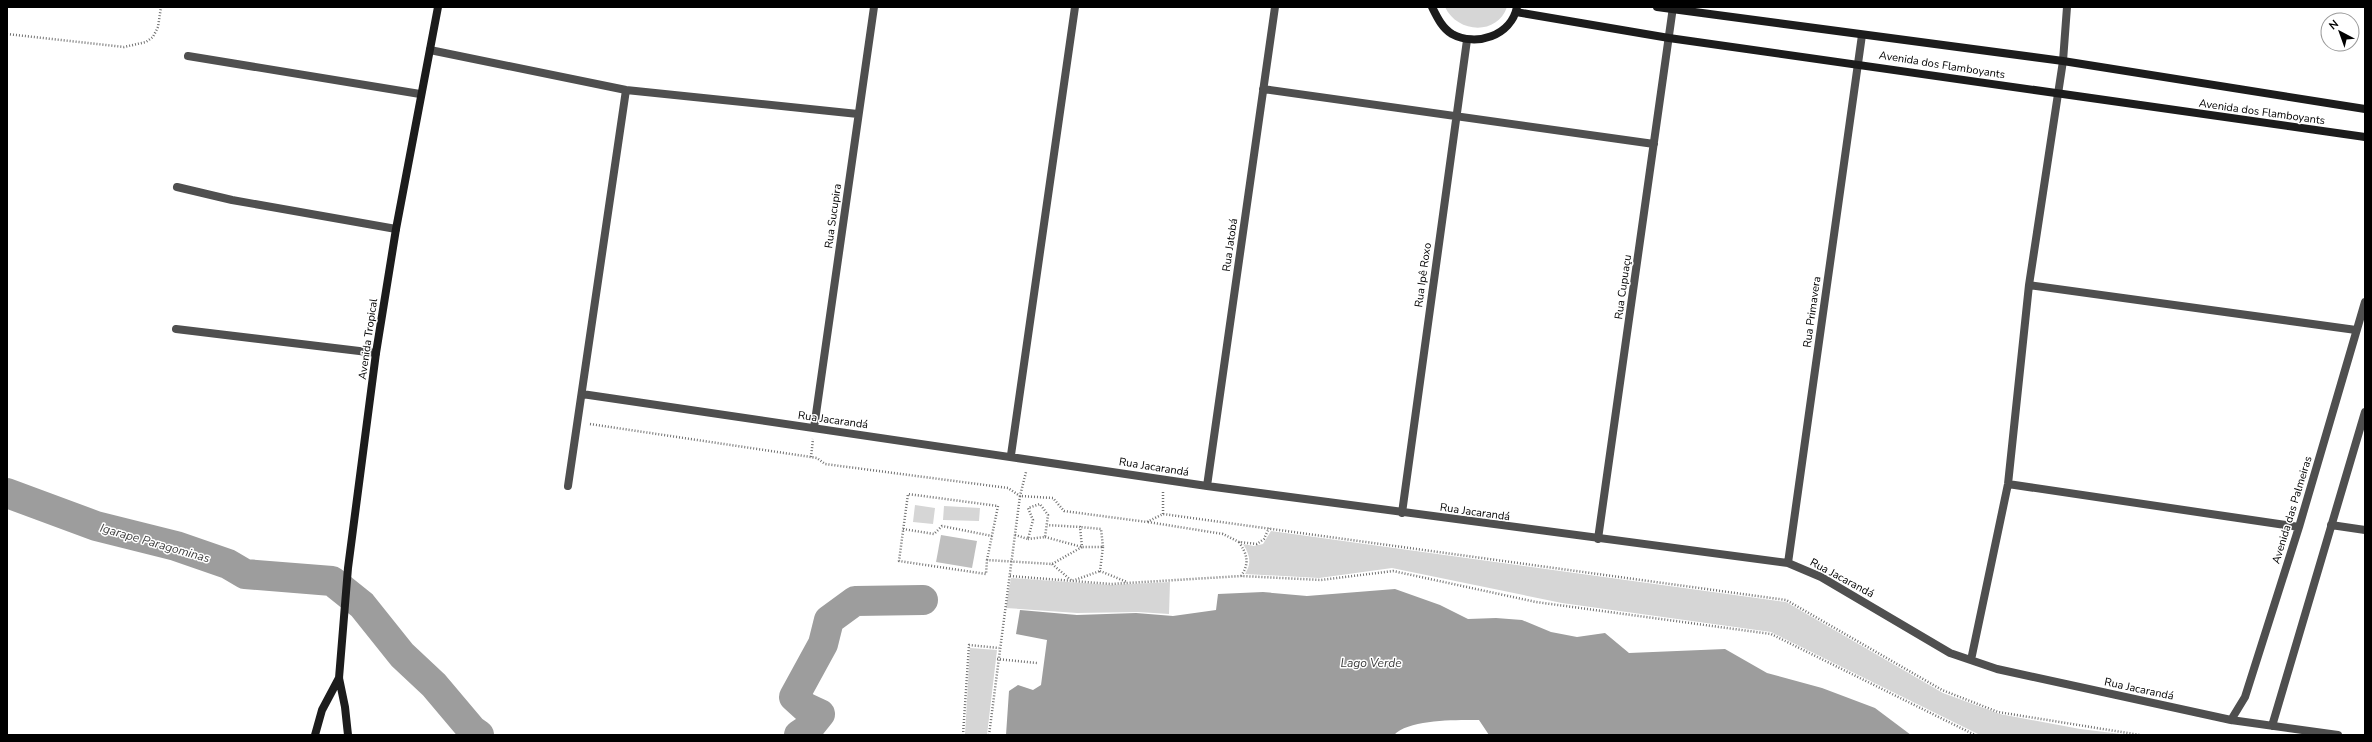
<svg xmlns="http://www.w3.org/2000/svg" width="2372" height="742" font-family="'Nunito Sans',sans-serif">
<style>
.green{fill:#d6d6d6}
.water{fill:#9d9d9d}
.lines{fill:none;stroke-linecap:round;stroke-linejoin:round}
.river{stroke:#9d9d9d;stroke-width:30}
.building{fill:#bfbfbf}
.path{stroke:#717171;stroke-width:2.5;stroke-dasharray:1 2;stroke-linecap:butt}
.lane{stroke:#4f4f4f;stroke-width:8}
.street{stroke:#4f4f4f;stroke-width:8}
.secondary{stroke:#1c1c1c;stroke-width:8}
.labels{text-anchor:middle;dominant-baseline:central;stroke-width:3;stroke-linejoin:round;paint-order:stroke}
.street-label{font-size:11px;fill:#000;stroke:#fff}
.water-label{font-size:12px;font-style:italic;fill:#3e3e3e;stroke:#fff}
</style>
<rect width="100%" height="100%" fill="#fff"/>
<path class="green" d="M1445,7H1507C1497,36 1457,33 1445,7Z
M915,505L935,508L933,524L913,522Z
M944,506L980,508L979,521L943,520Z
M1271,531L1786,602L1943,693L2000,714L2080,729L2129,735H1980L1771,632L1562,603L1392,568L1319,578L1245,574C1252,563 1250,555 1243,544L1254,546L1263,544Z
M1011,578L1110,585L1170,582L1169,614L1138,612L1077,613L1006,608Z
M970,648L997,650L987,735L965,734Z"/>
<path class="water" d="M1395,589L1440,605L1468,619L1496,618L1522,620L1551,632L1577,637L1605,633L1629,653L1725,649L1767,673L1822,688L1875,708L1911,735H1489L1479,720C1457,720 1409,719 1394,735H1006L1009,691L1018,685L1033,690L1041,685L1047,640L1016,634L1020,610L1077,615L1136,613L1173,616L1216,610L1218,594L1263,592L1307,596Z"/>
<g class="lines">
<path class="river" d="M7,493L96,526L176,546L228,564L245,574L332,581L362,605L402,655L434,685L472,730L479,735
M799,735L808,729L820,714L805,707L794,697L823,644L829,620L855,601L923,600"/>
</g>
<path class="building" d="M941,535L977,541L972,568L936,562Z"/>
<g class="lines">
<path class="path" d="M7,34L124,47L146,42L153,37L158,27L161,7
M590,424L811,457L817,458L825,464L1008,488L1020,496L1026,472
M811,457L813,439
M1163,492V514
M1148,522L1223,534L1239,542L1257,544L1264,539L1269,528
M903,529L934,534L942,526L992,536
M1015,535L1028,539L1033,520L1028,508L1040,504L1048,515L1045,537L1028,539
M1045,537L1082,547H1103L1101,529L1080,527
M1239,542C1247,554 1250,563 1241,576
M1103,547L1100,571L1127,582
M987,560L998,506L908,494L899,561L986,574L987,560L1052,564L1082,547L1080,527L1047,525
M1052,564L1072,581L1100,571
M1010,576L1111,584L1241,576L1321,580L1393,571L1536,602L1771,634L1975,735
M997,659L1037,663
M963,735L969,645L999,648
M989,735L1020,496L1053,498L1064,511L1147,522L1163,514L1786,600L1942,690L1998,712L2140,735"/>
<path class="lane" d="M176,329L376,353"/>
<path class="street" d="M430,50L626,90L858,114
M188,56L420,94
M1263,89L1654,144
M177,187L232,200L396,229
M2029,285L2356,330
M582,394L1207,486L1788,563L1821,577L1950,653L1997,669L2231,720L2338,735
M814,428L874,7
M1011,455L1075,7
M2008,484L2299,527
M568,486L626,90
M1207,486L1275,7
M1402,513L1467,40
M2331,525L2365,530
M1598,539L1673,7
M1788,563L1862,35
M1971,660L2008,484L2029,285L2063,61L2067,7
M2231,720L2245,697L2299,527L2365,302
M2272,726L2365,412"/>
<path class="secondary" d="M1432,7C1437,17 1442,28 1452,34C1476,47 1511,36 1517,7
M1657,7L2063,61L2365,109
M1516,12L1669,38L2365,137
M315,735L322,710L339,678
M348,735L345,707L339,678L348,568L376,353L396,229L438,7"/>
</g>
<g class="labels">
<g class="street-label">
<text transform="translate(1942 65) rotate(9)">Avenida dos Flamboyants</text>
<text transform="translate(2262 112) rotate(8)">Avenida dos Flamboyants</text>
<text transform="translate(833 216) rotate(-82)">Rua Sucupira</text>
<text transform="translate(1230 245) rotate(-82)">Rua Jatobá</text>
<text transform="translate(1423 275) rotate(-82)">Rua Ipê Roxo</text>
<text transform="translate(1623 287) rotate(-82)">Rua Cupuaçu</text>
<text transform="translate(1812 312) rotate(-82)">Rua Primavera</text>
<text transform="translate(368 339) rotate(-82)">Avenida Tropical</text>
<text transform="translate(833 420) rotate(8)">Rua Jacarandá</text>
<text transform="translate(1154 467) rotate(9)">Rua Jacarandá</text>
<text transform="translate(2292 510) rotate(-73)">Avenida das Palmeiras</text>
<text transform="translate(1475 512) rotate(8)">Rua Jacarandá</text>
<text transform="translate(1842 578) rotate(28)">Rua Jacarandá</text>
<text transform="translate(2139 689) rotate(12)">Rua Jacarandá</text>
</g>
<g class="water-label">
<text transform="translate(155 543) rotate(16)">Igarape Paragominas</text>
<text x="1371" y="663">Lago Verde</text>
</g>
</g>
<rect width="2372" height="742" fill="none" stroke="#000000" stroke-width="16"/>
<g transform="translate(2340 32) rotate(319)"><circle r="19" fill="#ffffff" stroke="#999999"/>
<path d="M0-3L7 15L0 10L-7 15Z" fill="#000000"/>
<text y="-6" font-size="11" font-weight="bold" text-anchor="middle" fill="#000000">N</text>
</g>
</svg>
